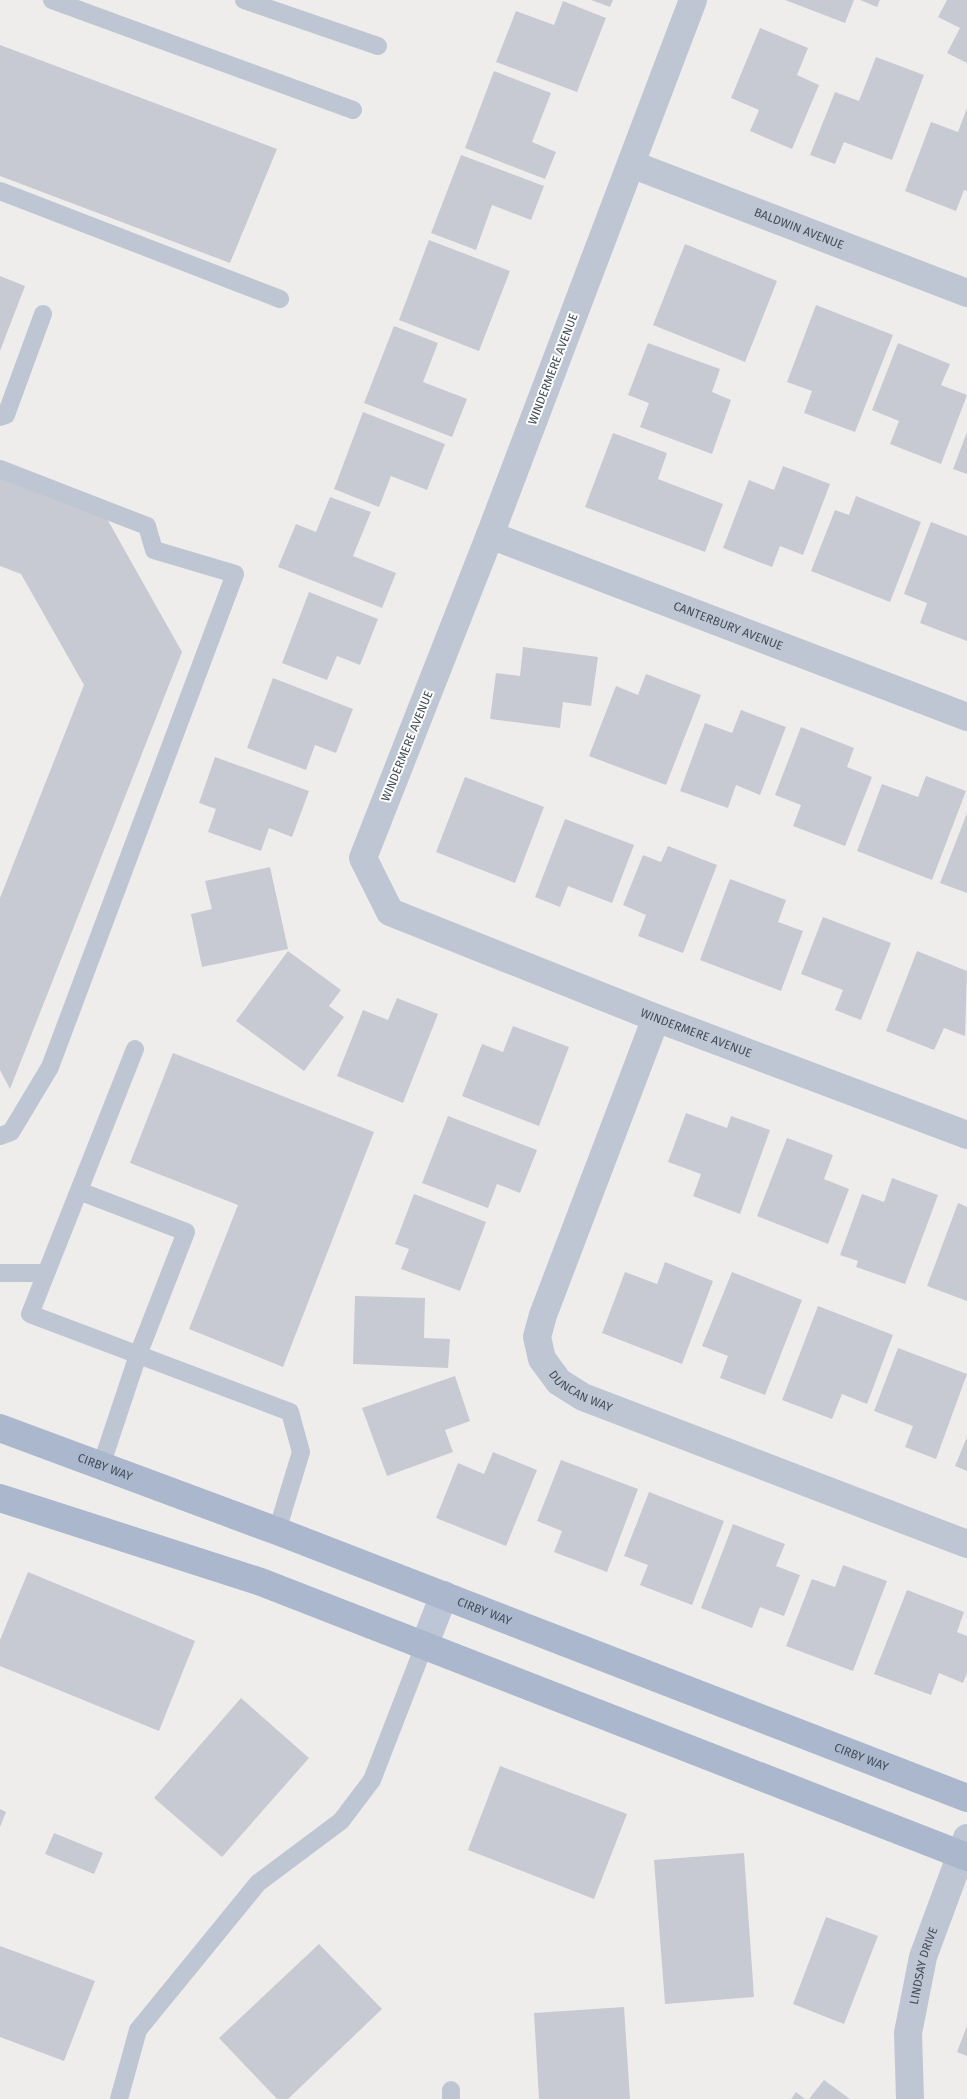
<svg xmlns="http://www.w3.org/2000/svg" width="967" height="2099" font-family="'Fira Sans',sans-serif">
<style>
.building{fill:#c8cad3}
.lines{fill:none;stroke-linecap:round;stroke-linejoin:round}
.lane{stroke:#bfc6d3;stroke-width:18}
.street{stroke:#bfc6d3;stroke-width:28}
.secondary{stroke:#bdc6d7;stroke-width:28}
.primary{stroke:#aab7cd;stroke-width:28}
.labels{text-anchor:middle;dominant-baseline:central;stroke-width:4;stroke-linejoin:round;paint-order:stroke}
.street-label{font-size:12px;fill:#444d5a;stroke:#fff}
</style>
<rect width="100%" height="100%" fill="#efecec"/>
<path class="building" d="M591,0H613L610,7Z
M785,0H854L845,23Z
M860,0H880L877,7Z
M947,0H967V63L947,53L960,28L938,17Z
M563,1L606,18L577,92L496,62L516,11L554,25Z
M760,28L808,48L797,75L819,85L792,149L750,131L759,110L731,98Z
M0,45L277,149L230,263L0,176Z
M876,57L924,75L892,160L844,142L835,164L810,155L835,92L859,101Z
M494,71L551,93L532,142L556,152L545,179L465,148Z
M967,108V191L964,190L956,211L905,191L931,122L958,132Z
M461,155L544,186L531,220L492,205L476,250L431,233Z
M429,240L510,271L479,351L399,320Z
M685,244L777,281L745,362L653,325Z
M0,276L25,286L0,351Z
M816,305L893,335L855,432L804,413L812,391L787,382Z
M394,326L438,343L423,382L467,399L452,437L364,403Z
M648,343L720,369L712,392L731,400L712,454L640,427L649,403L628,395Z
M898,343L950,364L941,385L967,395L941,464L890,444L899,421L872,410Z
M363,412L445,444L427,490L391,476L379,507L334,489Z
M967,432V474L953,469Z
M613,433L667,453L658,479L723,504L705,552L585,507Z
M783,466L830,484L803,555L780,546L772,567L723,548L749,480L774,490Z
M0,475L106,517L182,652L10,1089L0,1070V898L84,685L21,574L0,566Z
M856,496L921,522L890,602L811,571L835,510L849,515Z
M330,497L371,512L353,556L396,573L382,608L278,567L296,524L316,532Z
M931,522L967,536V641L920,623L927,603L904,594Z
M309,592L378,619L360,665L337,656L327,680L282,663Z
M523,647L598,657L591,706L563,702L560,728L490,719L496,673L520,676Z
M646,674L701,695L666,785L589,756L616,686L638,695Z
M273,678L353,709L336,753L315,745L306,770L247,748Z
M741,710L786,727L760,795L736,785L728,808L680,791L705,723L732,733Z
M801,727L854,748L847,767L872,777L845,846L793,826L801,805L775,795Z
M215,757L309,791L292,837L269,828L261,851L208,832L216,809L199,803Z
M926,776L966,791L932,880L857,851L882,784L918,797Z
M465,777L544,807L515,883L436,852Z
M967,813V893L940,883Z
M565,819L634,845L612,903L568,886L560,907L535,897Z
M668,846L717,865L683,953L638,936L646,915L623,905L643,855L661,862Z
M270,867L288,949L202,967L191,914L212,909L205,881Z
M730,879L786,900L778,922L803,931L781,991L700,960Z
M823,917L891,943L861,1020L835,1010L843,990L801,974Z
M288,951L341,990L329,1006L344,1017L304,1071L236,1021Z
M917,951L967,971L965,1036L944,1028L934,1050L886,1031Z
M397,998L438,1014L403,1103L337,1076L363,1010L388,1020Z
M513,1026L569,1047L539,1126L462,1096L482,1044L503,1052Z
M173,1053L374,1132L283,1367L189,1329L238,1205L130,1163Z
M686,1113L727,1128L731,1116L770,1130L740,1214L693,1196L701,1174L668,1162Z
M448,1116L537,1150L520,1193L497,1184L488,1208L422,1183Z
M787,1138L833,1155L824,1179L849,1189L828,1244L757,1216Z
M892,1178L938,1195L905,1284L856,1267L858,1261L840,1255L862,1194L884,1202Z
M414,1194L486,1222L460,1291L401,1269L409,1249L395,1244Z
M958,1203L967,1207V1301L927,1286Z
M665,1262L713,1281L682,1364L602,1333L625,1272L657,1284Z
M732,1272L802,1300L765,1395L720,1378L728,1356L702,1346Z
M355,1296L425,1298L424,1338L450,1339L448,1368L353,1364Z
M818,1306L893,1335L867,1404L842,1394L832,1419L782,1400Z
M898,1348L967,1374L936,1459L905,1447L913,1426L874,1411Z
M455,1376L470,1421L445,1430L453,1452L387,1476L362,1408Z
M967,1437V1471L955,1466Z
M493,1452L537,1470L506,1546L436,1518L458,1463L484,1474Z
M561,1460L638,1489L607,1572L554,1552L562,1531L537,1521Z
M649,1492L724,1521L692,1605L640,1585L648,1565L624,1556Z
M733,1524L785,1544L776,1566L800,1575L784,1616L760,1607L752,1628L701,1608Z
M843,1565L887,1581L853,1671L786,1646L812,1579L835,1587Z
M28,1572L195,1641L159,1731L0,1666V1640Z
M907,1590L964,1612L957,1632L967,1636V1673L963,1683L939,1673L931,1695L874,1674Z
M241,1698L309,1758L222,1857L154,1798Z
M500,1766L627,1814L594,1899L468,1850Z
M0,1809L6,1812L0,1827Z
M54,1833L103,1853L94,1874L45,1854Z
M744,1853L754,1997L665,2004L654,1860Z
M826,1917L878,1936L844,2024L793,2004Z
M319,1944L382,2009L288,2099H277L219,2038Z
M0,1946L95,1981L64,2061L0,2037Z
M624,2007L630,2099H539L534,2013Z
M967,2026V2056L957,2052Z
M824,2080L850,2099H809Z
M796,2092L805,2099H791Z"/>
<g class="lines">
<path class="lane" d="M52,0L353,110
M244,0L378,46
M0,191L280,299
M0,417L6,415L43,314
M0,469L147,526L154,550L235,574L50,1067L11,1132L0,1136
M135,1049L30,1314L290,1412L301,1452L277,1531
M79,1191L186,1232L138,1355L101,1466
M0,1273H46
M451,2090V2099
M119,2099L138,2030L258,1883L341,1821L372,1780L424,1646"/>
<g class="street">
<path id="s1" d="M693,0L490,535L363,858L390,912L656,1018L967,1135"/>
<path id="s2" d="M631,164L967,293"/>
<path id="s3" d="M490,535L967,717"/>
<path id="s4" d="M656,1018L543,1315L537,1337L542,1359L559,1382L583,1397L967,1544"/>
<path id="s5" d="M910,2099L908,2033L923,1957L967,1838"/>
</g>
<path class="secondary" d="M424,1646L444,1595"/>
<g class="primary">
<path id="s6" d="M0,1428L277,1531L967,1798"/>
<path d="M0,1498L261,1582L967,1857"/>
</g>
</g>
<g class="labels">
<g class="street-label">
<text stroke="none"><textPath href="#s2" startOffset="180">BALDWIN AVENUE</textPath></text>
<text transform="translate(553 369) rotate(-69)">WINDERMERE AVENUE</text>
<text stroke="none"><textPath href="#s3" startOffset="255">CANTERBURY AVENUE</textPath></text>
<text transform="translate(407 746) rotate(-68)">WINDERMERE AVENUE</text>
<text stroke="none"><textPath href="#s1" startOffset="1309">WINDERMERE AVENUE</textPath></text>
<text stroke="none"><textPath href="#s4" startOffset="415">DUNCAN WAY</textPath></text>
<text stroke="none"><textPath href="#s6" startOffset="112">CIRBY WAY</textPath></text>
<text stroke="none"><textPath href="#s6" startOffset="518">CIRBY WAY</textPath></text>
<text stroke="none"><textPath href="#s6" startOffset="922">CIRBY WAY</textPath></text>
<text stroke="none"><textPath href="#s5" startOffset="135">LINDSAY DRIVE</textPath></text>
</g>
</g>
</svg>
